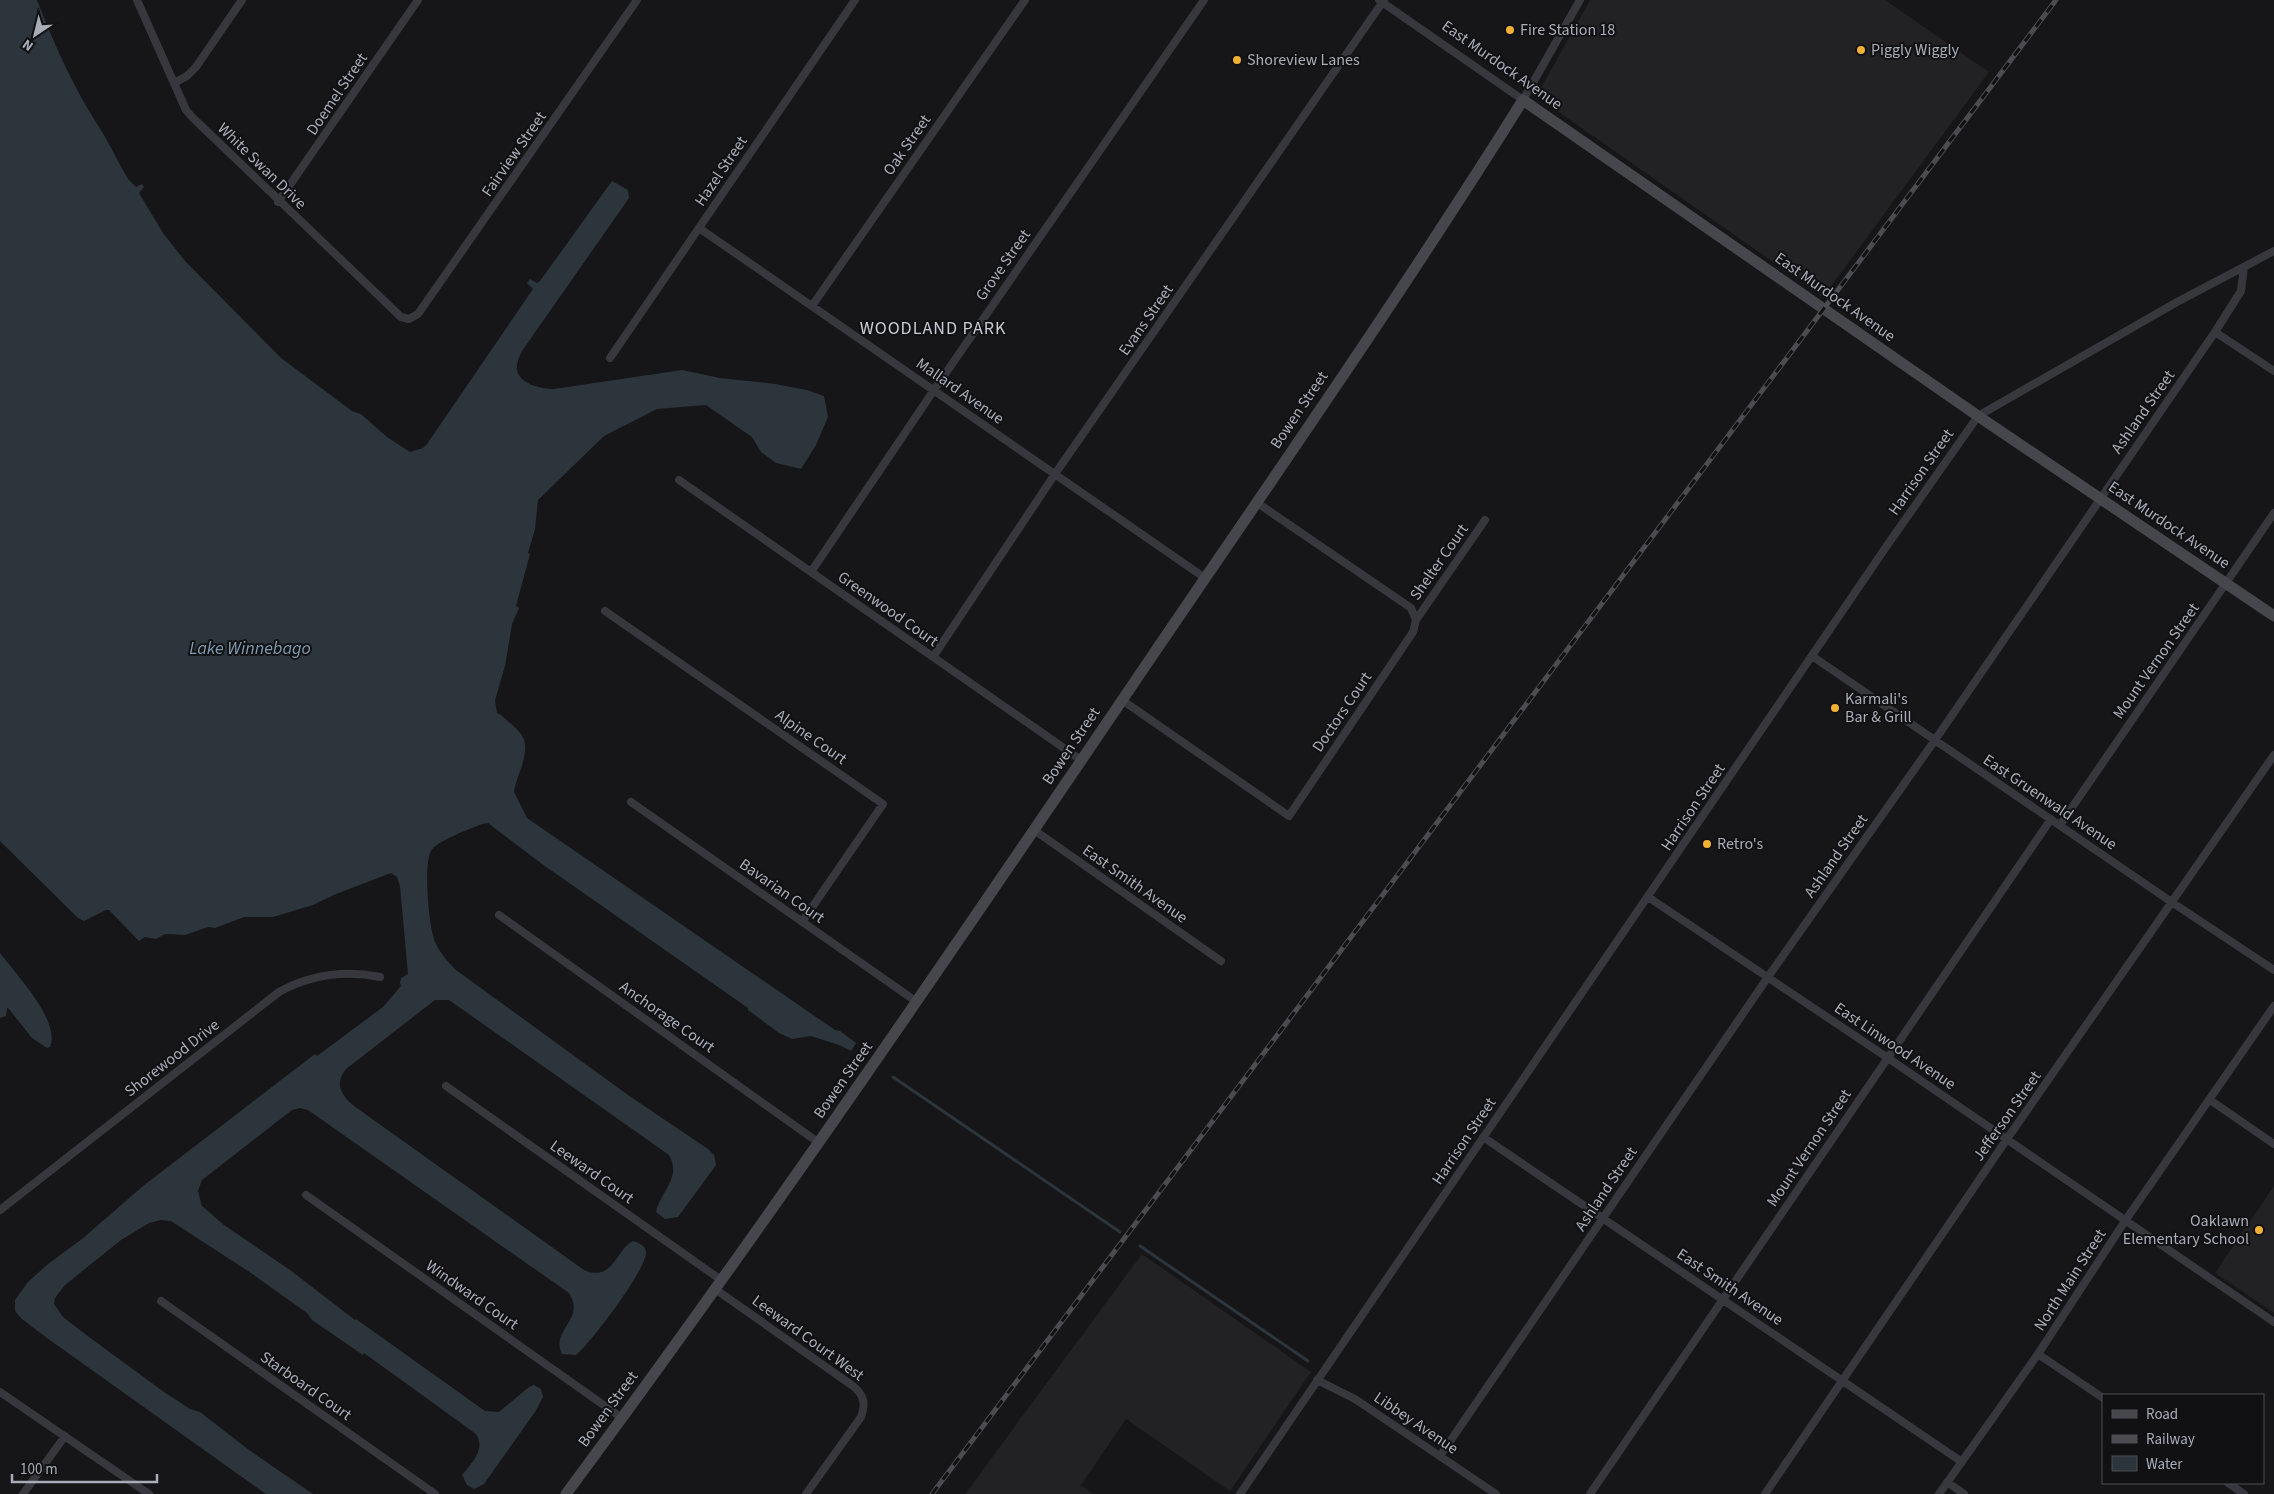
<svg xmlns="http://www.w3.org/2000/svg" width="2274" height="1494" font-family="'Source Sans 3',sans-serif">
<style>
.built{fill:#222225}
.water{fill:#2c353c}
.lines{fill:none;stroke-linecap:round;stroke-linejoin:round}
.stream{stroke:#2c353c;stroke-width:3}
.minor{stroke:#37383d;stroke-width:8}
.secondary{stroke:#45474d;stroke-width:11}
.rail-casing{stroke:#4a4c52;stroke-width:5}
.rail{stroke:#111113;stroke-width:3;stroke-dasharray:9;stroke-linecap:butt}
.poi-dot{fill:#f2b134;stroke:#111113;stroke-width:2}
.labels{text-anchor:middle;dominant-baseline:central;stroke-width:4;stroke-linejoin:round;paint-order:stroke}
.poi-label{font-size:16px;fill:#a8adb8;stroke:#111113;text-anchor:start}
.street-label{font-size:16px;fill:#a8adb8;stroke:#111113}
.neighbourhood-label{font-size:18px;letter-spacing:1px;fill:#c9ccd4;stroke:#111113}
.water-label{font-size:18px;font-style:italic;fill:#7f9bb3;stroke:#111113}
</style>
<rect width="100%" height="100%" fill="#161618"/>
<path class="built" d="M1590,0H1885L1989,72L1823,297L1543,101L1539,95L1541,88Z
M2274,1186V1313L2215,1273Z
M1142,1254L1311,1372L1230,1491L1126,1419L1081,1485L1093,1494H965Z"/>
<path class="water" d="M0,0H37C54,44 73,87 99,127C110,144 118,163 129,180L136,187L142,184L144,187L139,193L163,233L185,261L281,358L352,411L361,414L387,437L410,452L423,448L427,444L533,289L527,283L530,279L537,283L540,281L612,181L628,190L629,198L522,351C519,357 516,364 517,370C520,385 543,389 554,389L682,370L720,378L775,384L807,390L824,396L828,417L816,445L801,469L776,463L761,452L752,437L706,405L657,409L604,436L538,500L535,529L528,553L530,554L516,606L519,608L512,624L505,666L495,700L497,713L501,715C507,721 516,727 521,734C533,750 516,775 514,792L527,818L835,1030L840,1031L856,1043L851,1051L839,1045L811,1036L792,1039L779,1033L748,1010V1008L542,864L488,823L482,824C470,829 436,841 431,851C423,864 429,928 435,942C440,953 448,962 456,970L628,1095L708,1149L714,1155L716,1165L678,1217L665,1219L656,1212C661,1191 682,1177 669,1155L449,1000H435L346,1069C334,1084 341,1095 354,1106L584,1270C613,1283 617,1248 633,1241C639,1243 645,1245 646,1252C647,1269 590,1344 576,1355L562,1354C550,1330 586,1320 569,1293L308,1110L300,1108L292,1110L202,1180L198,1191L202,1206L224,1225L290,1270L355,1320L356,1319L485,1411L499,1412L529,1387L534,1385L541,1389L543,1397L535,1412L484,1484L474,1489L467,1485L462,1475C472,1463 486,1449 476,1434L364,1353L363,1355L312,1320L307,1313L251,1273L171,1221L161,1220L149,1223L121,1240L65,1285L55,1298L54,1304L63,1317L89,1337L164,1392L190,1409L200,1412L249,1450L313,1494H266L47,1338L22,1319L15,1311V1300L28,1282L48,1264L82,1239L143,1186L315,1054L317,1056L383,1007L401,986L400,983L401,978L408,974L400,886L397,877L391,873L336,894L313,905L273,917H244L215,928L208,927L185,935L165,934L156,939L145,937L139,941L109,910H106L84,921L78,918L0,841Z
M0,953C15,973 61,1021 50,1047L47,1048L32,1038L9,1009L7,1008L6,1016L0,1018Z"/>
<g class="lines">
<path class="stream" d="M893,1077L1120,1232
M1140,1246L1308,1361"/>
<path class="minor" d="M137,0L186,110L192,117L401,317L409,319L418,314L637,0
M1379,0L1523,100L1580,0
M174,83L187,76L196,67L242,0
M278,202L418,0
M699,228L1205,578
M812,306L1025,0
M2215,332L2274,371
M610,358L855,0
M679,480L1081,760
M811,572L934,390L1204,0
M605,611L883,804L802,922
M1416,620L1485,520
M1812,656L2173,903L2274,970
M933,657L1055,474L1384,0
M1122,700L1289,816L1413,632L1416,620L1411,608L1256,502
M631,802L917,1002
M2060,825L2274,513
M1034,830L1221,961
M1648,897L1888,1058L2274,1322
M499,915L819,1143
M446,1086L721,1280
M2210,1100L2274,1144
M1483,1137L1962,1462
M306,1195L622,1418
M0,1210L279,992C310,975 345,970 380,977
M715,1289L853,1386C864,1395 866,1404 861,1417L806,1494
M161,1301L435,1494
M2038,1354L2103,1398
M1317,1380L1355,1399L1496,1494
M0,1392L149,1494
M1440,1456L1768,977L1935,740L2215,332L2241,291L2244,267
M1947,1482L1964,1494
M2228,1483L2244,1494
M23,1494L65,1436
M1240,1494L1886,547L1978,416L2177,302L2274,251
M1590,1494L2051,819
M1765,1494L2007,1139L2274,755
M1939,1494L2038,1354L2125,1221L2274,1006"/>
<path class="secondary" d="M566,1494C767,1223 957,944 1146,665C1273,478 1403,292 1523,100L1978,416L2274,616"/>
<g class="rail-casing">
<path id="rail" d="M932,1494L2056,0"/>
</g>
<use href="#rail" class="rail"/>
</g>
<g class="poi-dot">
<circle cx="1510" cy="30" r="5"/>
<circle cx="1861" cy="50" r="5"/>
<circle cx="1237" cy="60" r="5"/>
<circle cx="1835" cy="708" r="5"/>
<circle cx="1707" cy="844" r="5"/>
<circle cx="2259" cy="1230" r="5"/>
</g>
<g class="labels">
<g class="poi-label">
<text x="1520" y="30">Fire Station 18</text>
<text x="1871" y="50">Piggly Wiggly</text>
<text x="1247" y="60">Shoreview Lanes</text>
<text x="1845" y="699">Karmali's<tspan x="1845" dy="18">Bar &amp; Grill</tspan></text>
<text x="1717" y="844">Retro's</text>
<text x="2249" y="1221" text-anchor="end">Oaklawn<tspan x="2249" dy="18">Elementary School</tspan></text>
</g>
<g class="street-label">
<text transform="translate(1502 65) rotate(35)">East Murdock Avenue</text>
<text transform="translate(337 94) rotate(-56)">Doemel Street</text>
<text transform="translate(907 145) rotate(-55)">Oak Street</text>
<text transform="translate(514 154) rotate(-55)">Fairview Street</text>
<text transform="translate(262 166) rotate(44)">White Swan Drive</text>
<text transform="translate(721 171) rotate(-56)">Hazel Street</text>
<text transform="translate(1003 265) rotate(-55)">Grove Street</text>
<text transform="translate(1835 297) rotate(35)">East Murdock Avenue</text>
<text transform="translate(1146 320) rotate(-55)">Evans Street</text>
<text transform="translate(960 391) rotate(35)">Mallard Avenue</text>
<text transform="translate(1299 410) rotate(-56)">Bowen Street</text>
<text transform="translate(2143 412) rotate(-55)">Ashland Street</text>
<text transform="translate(1921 472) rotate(-55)">Harrison Street</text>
<text transform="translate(2169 525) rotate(34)">East Murdock Avenue</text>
<text transform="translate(1439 562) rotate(-55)">Shelter Court</text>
<text transform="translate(888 609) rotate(35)">Greenwood Court</text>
<text transform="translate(2156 661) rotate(-55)">Mount Vernon Street</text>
<text transform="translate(1342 712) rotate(-56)">Doctors Court</text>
<text transform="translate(811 737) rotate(35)">Alpine Court</text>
<text transform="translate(1071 746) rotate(-56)">Bowen Street</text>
<text transform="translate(2050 802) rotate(34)">East Gruenwald Avenue</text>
<text transform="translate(1693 807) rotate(-56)">Harrison Street</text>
<text transform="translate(1836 856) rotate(-55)">Ashland Street</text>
<text transform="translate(1135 884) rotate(35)">East Smith Avenue</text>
<text transform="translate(782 891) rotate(35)">Bavarian Court</text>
<text transform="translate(667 1017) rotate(35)">Anchorage Court</text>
<text transform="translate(1895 1046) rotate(34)">East Linwood Avenue</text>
<text transform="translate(172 1058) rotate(-38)">Shorewood Drive</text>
<text transform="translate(843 1080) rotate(-55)">Bowen Street</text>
<text transform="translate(2007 1116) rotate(-55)">Jefferson Street</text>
<text transform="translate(1464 1141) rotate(-56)">Harrison Street</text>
<text transform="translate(1809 1148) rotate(-56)">Mount Vernon Street</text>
<text transform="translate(592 1172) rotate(35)">Leeward Court</text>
<text transform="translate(1606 1189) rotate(-56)">Ashland Street</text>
<text transform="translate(2070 1280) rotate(-57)">North Main Street</text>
<text transform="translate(1730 1287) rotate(34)">East Smith Avenue</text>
<text transform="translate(472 1295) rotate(35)">Windward Court</text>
<text transform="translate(808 1338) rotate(36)">Leeward Court West</text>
<text transform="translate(306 1386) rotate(35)">Starboard Court</text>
<text transform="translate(608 1409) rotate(-54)">Bowen Street</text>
<text transform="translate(1416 1423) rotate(34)">Libbey Avenue</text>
</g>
<g class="neighbourhood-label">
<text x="933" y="328">WOODLAND PARK</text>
</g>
<g class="water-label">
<text x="250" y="648">Lake Winnebago</text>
</g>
</g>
<rect x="2102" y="1394" width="162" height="90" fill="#111113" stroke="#4d4f55"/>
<rect x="2112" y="1410" width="25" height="8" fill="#45474d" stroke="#4d4f55"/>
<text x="2146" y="1419" font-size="15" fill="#a8adb8">Road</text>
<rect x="2112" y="1435" width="25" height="8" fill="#4a4c52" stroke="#4d4f55"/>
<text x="2146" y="1444" font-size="15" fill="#a8adb8">Railway</text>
<rect x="2112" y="1456" width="25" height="15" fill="#2c353c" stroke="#4d4f55"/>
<text x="2146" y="1469" font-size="15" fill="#a8adb8">Water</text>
<g transform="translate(35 35) rotate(215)" stroke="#111113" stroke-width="4" paint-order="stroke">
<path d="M0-4L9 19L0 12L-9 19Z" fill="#a8adb8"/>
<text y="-8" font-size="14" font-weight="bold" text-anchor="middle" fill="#a8adb8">N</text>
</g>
<path d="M12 1474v8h145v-8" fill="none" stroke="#a8adb8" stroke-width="2.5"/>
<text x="20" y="1474" font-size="15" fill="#a8adb8" stroke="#111113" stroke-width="4" paint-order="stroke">100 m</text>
</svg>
